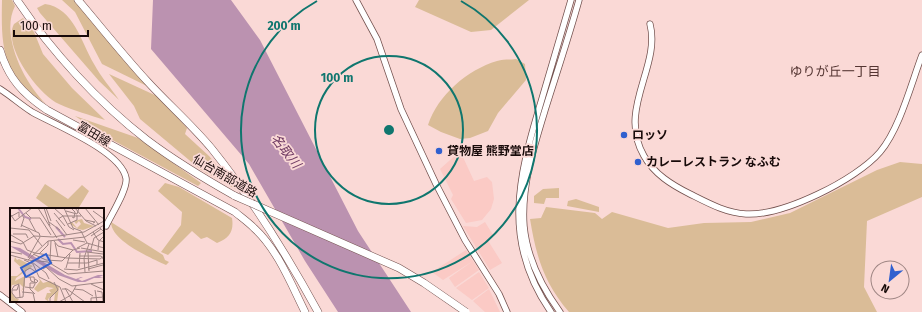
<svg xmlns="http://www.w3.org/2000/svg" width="922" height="312" font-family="'Fira Sans','Noto Sans JP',sans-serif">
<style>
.built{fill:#fbcac5}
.green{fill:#dabc97}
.water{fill:#bb92b0}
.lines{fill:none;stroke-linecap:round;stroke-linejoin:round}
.secondary-casing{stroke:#73514e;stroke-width:7}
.highway-casing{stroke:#73514e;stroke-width:8}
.secondary{stroke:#fff;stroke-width:5.5}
.highway{stroke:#fff;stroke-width:7}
.highway-bridge-casing{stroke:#73514e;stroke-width:8;stroke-linecap:butt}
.highway-bridge{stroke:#fff;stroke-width:7}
.ring{fill:none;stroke:#0f766e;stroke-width:2}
.poi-dot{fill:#3060cf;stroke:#fad9d6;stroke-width:1.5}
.labels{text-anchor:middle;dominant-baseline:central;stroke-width:3.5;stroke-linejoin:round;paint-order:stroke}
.street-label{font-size:12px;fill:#170a09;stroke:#fad9d6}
.poi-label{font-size:12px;font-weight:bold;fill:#170a09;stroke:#fad9d6;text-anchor:start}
.neighbourhood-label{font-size:13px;fill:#543532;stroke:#fad9d6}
.water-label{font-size:13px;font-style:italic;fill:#703b64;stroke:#fad9d6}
.inset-river{fill:none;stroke:#bb92b0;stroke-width:2}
.inset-road{fill:none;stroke:#9f8684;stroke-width:1}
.view{fill:#3060cf;fill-opacity:0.15;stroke:#3060cf;stroke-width:2}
.inset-edge{fill:none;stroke:#170a09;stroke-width:2}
.centre{fill:#0f766e;stroke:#fad9d6;stroke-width:2}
.ring-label{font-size:12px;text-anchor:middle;font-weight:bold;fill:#0f766e;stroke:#fad9d6;stroke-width:3.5;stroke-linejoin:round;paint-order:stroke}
</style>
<rect width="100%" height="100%" fill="#fad9d6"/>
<path class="built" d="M458,153L462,155L474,181L487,177L492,182L494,199L491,209L482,220L466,223L451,199L453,195L440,169Z
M485,222L493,235L487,239L502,263L490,270L463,226L477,227Z
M466,250L473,261L443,280L432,272Z
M473,261L479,270L455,287L449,278Z
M479,272L489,288L472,300L456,288Z
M489,289L500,312H485L473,301Z"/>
<path class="green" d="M2,0H12L15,6C0,35 24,83 46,104C2,75 1,49 2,0Z
M62,0H74L147,86L102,64L75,12Z
M419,0H529L491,30L471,32L415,7Z
M45,4C74,8 81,42 94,64C101,77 111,88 119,100L99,81L40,13L37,8Z
M23,18L34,32L43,54L72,88L105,120C90,115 74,111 59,104C39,95 2,46 14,24Z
M516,59L525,64L526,80L498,113L488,131L470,138L460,139L441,132L428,125C438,95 467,70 497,61C503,59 510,60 516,59Z
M109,74L159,97L187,128L185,134L209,156L239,191L201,170L140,119L134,106Z
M75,116L138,138L201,183L198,186L105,136Z
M900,162L922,164V197L867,221L864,287L877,312H569C544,283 536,256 530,219L541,218L546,207L595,213L602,219L612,212L668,228L704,223L751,222L790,213L877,170Z
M165,183L179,187L232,218C234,231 230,238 217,243L207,237L201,239L192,231L168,255L161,252L181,225L182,212L158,191Z
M45,184L68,199L82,185L89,191L78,209H51L36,198Z
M559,188V198H546L544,204L534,203V196L543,189Z
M576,199L599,207V212L567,206L568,201Z
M111,222L163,255L165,260L169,262L166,265C151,258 111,241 111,222Z"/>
<path class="water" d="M153,0H231L260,40L358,231L411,312H338L305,261L249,164L151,49Z"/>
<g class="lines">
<g class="secondary-casing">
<path id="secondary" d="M356,0L377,39L401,109L436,184L465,240L499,294L507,312
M650,24C661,67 617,109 644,156C654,174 672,185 690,194C708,203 726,213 746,214C783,216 856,180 880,152C900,128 911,84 922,55
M0,89C11,96 21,105 32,112C55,125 121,151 126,178C128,189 111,215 106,226
M0,295L22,312
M551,312C502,242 518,178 541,102C551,68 561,34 571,0
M560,312C541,286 527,258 524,226C521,186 534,146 546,107C557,72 569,36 579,0"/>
</g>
<g class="highway-casing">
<path id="highway" d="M17,0C52,52 98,102 147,140C175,161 205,179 235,196
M78,0C101,27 123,55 147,81C168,104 192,125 212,149C252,199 287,255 318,312
M0,50C8,78 23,94 47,110L235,212C241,217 248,222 254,228C278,250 291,284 305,312"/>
</g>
<use href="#secondary" class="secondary"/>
<use href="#highway" class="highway"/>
<g class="highway-bridge-casing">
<path id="highway-bridge" d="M235,196L399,268L424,283L466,312"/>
</g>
<use href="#highway-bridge" class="highway-bridge"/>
</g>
<g class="ring">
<circle cx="389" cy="130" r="74"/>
<path d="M461 1A148 148 0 1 1 317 1"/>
</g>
<g class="poi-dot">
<circle cx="624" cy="135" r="4"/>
<circle cx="439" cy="151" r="4"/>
<circle cx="638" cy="162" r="4"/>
</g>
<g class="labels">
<g class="street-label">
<text transform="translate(94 134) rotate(31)">富田線</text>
<text transform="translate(225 176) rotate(30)">仙台南部道路</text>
</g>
<g class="poi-label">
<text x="632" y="135">ロッソ</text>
<text x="447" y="151">貸物屋 熊野堂店</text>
<text x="646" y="162">カレーレストラン なふむ</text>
</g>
<g class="neighbourhood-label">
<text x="835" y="71">ゆりが丘一丁目</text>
</g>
<g class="water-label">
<text transform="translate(286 151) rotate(52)">名取川</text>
</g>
</g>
<g transform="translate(10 208)">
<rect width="94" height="94" fill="#fad9d6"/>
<path d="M72,11L74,15L84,18L73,22L68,21L60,16L62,14L67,20L71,16L69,13L66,16L64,13ZM5,49L7,52L9,51L23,58L6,70L5,73L15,68V78L11,84L13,79L10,76L2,77L1,82L5,90L9,91L7,94H0V68H7L14,62L4,53ZM28,69L33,75L40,73L49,79L47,94H44L45,85L38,91L39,94L35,91L37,85H41L39,82L44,80L37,79L28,84L24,81L30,73Z" fill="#dabc97"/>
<path d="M0,38L10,40L55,67L66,71L71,69H73L68,71L72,73L88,67H94L89,69L94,70H84L75,74H68L48,67Z" fill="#bb92b0"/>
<path class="inset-river" d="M8,0L15,9L21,11M46,19L55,29M48,31L53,36L61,35L67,44L82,43"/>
<path class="inset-road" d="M28,0L47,30M34,0L40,18M36,0L41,13M44,0L53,8H71M54,0L63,20L71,23L77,35M61,0L65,4L64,10L62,9M65,0L76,13L86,18M75,0L89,17M56,3L67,6L69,0M83,3L94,11M16,5L21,10H30M44,5L55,18M1,7L5,13L22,0M0,9L9,4V9M30,10L41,27M19,11L26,24M48,11L53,8L59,19L64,22M46,12L57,27M75,12L85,14L83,15M39,14L50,22M58,16L67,12V7M11,17L29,25L30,28M11,19L14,10L12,7M0,20L19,22L32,38M83,24L88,32L94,34M3,26H16L18,30M1,27L13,34M81,28L91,21M63,32L75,34M0,33L11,36L24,28L43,29L74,24L94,13M41,33L40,52L42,55M44,33L48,38L63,42M13,34L17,42L25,45L57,50L90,51L94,48M45,35L48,49M67,40L77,35L94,40M71,40L94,44M81,41L84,30L94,24L90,20M88,42L89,33L94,28M0,44L12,46M77,44L93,46M78,44L79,63M23,46L36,52L52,53L63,42L70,40M29,46L38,37V33M0,47L18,52L38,33L75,29L94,17M69,48H91L94,52M18,50L30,29M14,52L23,56L29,69L50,79L56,94M18,52L38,54L58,66L94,63M22,54L36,65L39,71M58,55H77L87,52V57M56,60L60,46M69,60L70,45M33,61L36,59L49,71L62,78L94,74M54,61L67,62L94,55M78,61L93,57M75,64L74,50L79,36M20,69L21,73L26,75L28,73L25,71M24,75H20V81L25,86M81,76L94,82M9,77L10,90M15,79L23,80L25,76L24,69H16M55,80L63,94M52,81H57L75,94M64,81L73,82L83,88M2,82H7L9,76L4,78L3,80L2,81V85L6,90L13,89L15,63L20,60L26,64M85,82L87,94M87,83L92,84L93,93M12,84L23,85L25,94M40,94V90L48,82L44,74M49,94L61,87L66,78M81,94V90L94,89"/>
<path class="view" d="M36,46L41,55L16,69L11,60Z"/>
<rect width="94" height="94" class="inset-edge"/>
</g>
<circle cx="389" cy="130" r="6" class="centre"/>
<g class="ring-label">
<text x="284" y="30">200 m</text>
<text x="337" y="82">100 m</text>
</g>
<g transform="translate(890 280) rotate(209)"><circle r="19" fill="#fad9d6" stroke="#9f8684"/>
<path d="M0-3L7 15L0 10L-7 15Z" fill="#3060cf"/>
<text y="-6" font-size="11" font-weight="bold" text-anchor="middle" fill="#170a09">N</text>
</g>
<path d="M14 30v6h74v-6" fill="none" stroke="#170a09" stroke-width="2"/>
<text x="20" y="30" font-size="12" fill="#170a09" stroke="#fad9d6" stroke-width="3" paint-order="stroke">100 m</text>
</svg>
